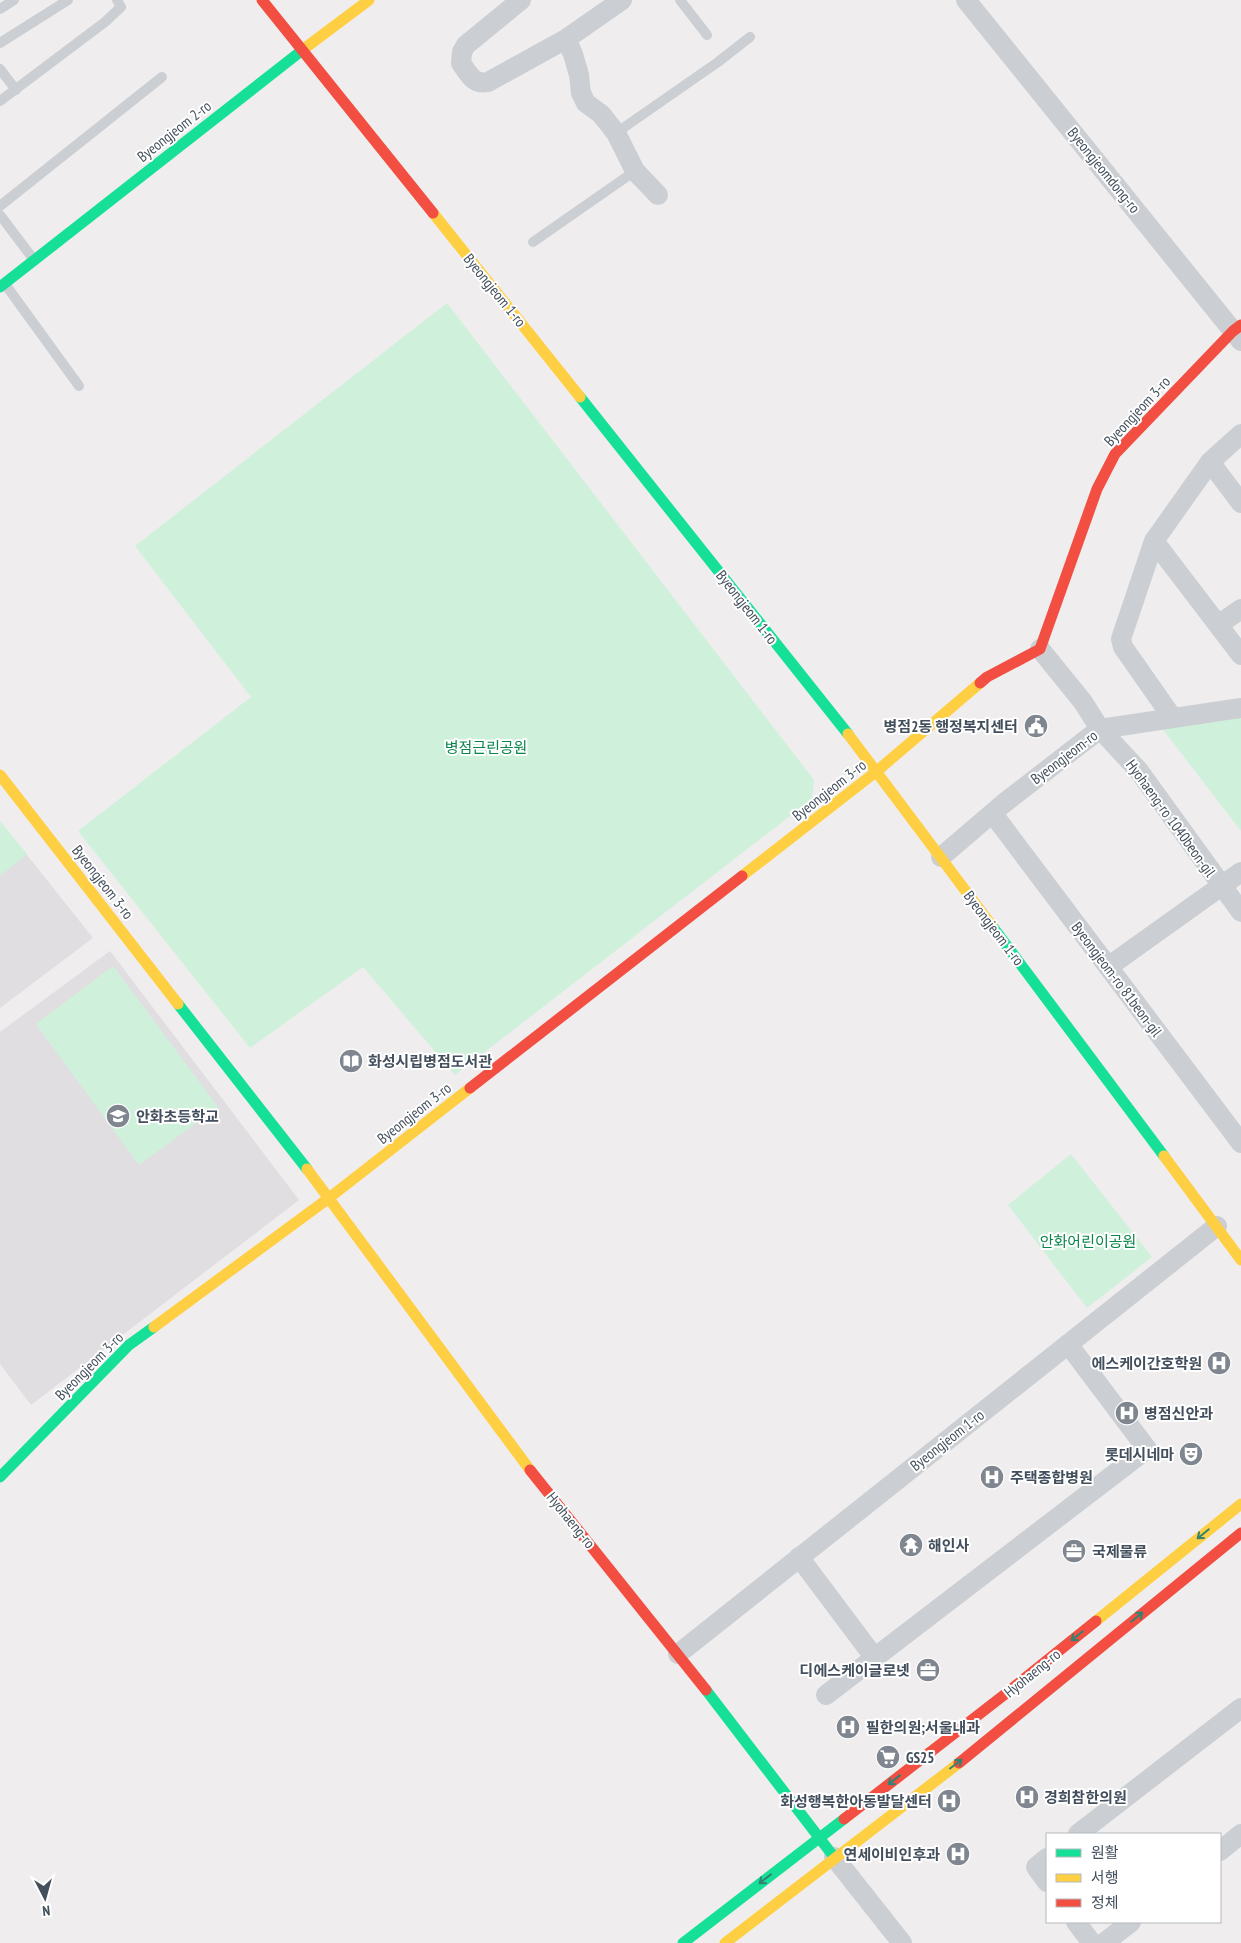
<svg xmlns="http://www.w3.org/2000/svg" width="1241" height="1943" font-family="'PT Sans Narrow','Noto Sans KR',sans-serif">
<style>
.education{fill:#e0dee0}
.green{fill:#cff1dc}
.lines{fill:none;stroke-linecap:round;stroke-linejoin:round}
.lane{stroke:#cbced2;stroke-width:10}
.street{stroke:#cbced2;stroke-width:20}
.fast{stroke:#16e098;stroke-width:11}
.slow{stroke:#ffcf43;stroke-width:11}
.jam{stroke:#f24e42;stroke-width:11}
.oneway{stroke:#338271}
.labels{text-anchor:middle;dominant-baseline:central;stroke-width:4;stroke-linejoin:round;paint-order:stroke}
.street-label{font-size:15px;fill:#434f5c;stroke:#fff}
.poi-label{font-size:15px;font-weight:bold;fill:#434f5c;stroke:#fff;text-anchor:start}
.park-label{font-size:15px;fill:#0c854a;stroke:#fff}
</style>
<rect width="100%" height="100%" fill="#efeded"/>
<path class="education" d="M0,821L93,938L0,1008Z
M110,951L299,1200L31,1405L0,1364V1032Z"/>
<path class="green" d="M447,303L814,780L812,799L455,1075L363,967L250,1048L78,831L251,697L135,546Z
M1241,714V831L1161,727Z
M0,821L27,854L0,876Z
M113,966L218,1107L139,1165L36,1024Z
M1071,1154L1152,1257L1087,1308L1008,1205Z"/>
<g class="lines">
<path class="lane" d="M680,0L707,35
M0,9L14,0
M0,43L68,0
M0,69L16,90
M0,101L105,22L121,7L117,0
M616,133L718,62L750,37
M0,206L162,77
M0,215L34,260
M533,242L635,171
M5,284L79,386"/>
<path class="street" d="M521,0L466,45L462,52L461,63C469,74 473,85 488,82L566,39L622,0
M966,0L1241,341
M566,39L573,54L579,75L581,93L586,103L601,114L616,133L635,171L658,195
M1210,462L1241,503
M1154,541L1241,655
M1218,625L1241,609
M1040,649L1083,702L1100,729L1139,771L1241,912
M1172,717L1123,647L1121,639L1154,541L1210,462L1241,434
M993,814L1241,1143
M941,857L1003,804L1100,729L1241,708
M1108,967L1241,872
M799,1557L874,1657
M678,1654L1217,1226
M826,1695L1147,1449L1068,1344
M1078,1834L1241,1708
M1220,1851L1241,1834
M834,1857L902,1943
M1047,1858L1036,1867L1047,1882
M1076,1922L1092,1943
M1104,1943L1131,1922"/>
<path class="fast" d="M0,287L305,48
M580,397L848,734
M992,926L1164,1156
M178,1004L307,1169
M0,1477L129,1345L154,1327
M706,1690L834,1857
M683,1943L844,1819"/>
<path class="slow" d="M305,48L369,0
M433,213L580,397
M848,734L992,926
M0,775L178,1004
M742,876L877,771L980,683
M1164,1156L1241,1260
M307,1169L530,1470
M154,1327L329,1198L470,1088
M1096,1621L1241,1504
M725,1943L959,1763"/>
<path class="jam" d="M262,0L433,213
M980,683L987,677L1040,649L1097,489L1115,454L1233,331L1241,325
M470,1088L742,876
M530,1470L706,1690
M959,1763L1241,1533
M844,1819L1004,1695L1096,1621"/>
</g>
<defs><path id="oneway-shaft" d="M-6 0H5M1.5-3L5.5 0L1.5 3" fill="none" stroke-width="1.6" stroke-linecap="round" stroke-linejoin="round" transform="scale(1.25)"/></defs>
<g class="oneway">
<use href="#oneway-shaft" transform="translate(1203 1534) rotate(141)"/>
<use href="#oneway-shaft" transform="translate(1137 1617) rotate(-40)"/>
<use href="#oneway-shaft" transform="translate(1077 1636) rotate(141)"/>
<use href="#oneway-shaft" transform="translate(956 1764) rotate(-37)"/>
<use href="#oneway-shaft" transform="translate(894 1780) rotate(142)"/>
<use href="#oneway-shaft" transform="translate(765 1879) rotate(142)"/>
</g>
<defs>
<g id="civic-disc" transform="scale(1.25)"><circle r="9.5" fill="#7f868f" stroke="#fff"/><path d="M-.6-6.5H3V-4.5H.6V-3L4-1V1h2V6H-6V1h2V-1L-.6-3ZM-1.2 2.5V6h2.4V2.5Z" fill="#fff"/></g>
<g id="library-disc" transform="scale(1.25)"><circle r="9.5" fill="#7f868f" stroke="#fff"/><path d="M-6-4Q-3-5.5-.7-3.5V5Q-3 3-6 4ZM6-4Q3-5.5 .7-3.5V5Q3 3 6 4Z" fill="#fff"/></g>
<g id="school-disc" transform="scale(1.25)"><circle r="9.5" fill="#7f868f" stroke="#fff"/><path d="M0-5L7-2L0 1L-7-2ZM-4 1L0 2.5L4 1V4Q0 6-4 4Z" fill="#fff"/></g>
<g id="hospital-disc" transform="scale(1.25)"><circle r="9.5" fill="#7f868f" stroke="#fff"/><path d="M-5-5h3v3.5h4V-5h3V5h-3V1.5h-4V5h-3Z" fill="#fff"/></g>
<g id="theatre-disc" transform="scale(1.25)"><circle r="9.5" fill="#7f868f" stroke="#fff"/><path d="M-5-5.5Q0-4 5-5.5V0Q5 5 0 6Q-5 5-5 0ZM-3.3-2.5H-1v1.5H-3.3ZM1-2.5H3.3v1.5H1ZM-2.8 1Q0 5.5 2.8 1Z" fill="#fff"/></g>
<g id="temple-disc" transform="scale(1.25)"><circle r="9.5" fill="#7f868f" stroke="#fff"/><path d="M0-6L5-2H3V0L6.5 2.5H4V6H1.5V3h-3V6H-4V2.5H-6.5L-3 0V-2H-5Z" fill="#fff"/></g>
<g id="office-disc" transform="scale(1.25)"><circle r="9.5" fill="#7f868f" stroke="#fff"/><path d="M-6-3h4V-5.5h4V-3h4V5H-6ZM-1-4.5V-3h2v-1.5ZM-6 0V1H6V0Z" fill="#fff"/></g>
<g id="supermarket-disc" transform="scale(1.25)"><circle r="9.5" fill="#7f868f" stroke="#fff"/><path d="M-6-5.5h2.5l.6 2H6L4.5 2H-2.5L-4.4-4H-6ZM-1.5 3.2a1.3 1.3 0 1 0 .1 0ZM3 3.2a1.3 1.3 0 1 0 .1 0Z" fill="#fff"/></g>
</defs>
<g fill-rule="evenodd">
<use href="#civic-disc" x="1036" y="726"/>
<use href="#library-disc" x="351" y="1061"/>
<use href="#school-disc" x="118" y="1116"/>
<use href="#hospital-disc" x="1219" y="1363"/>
<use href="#hospital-disc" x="1127" y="1413"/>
<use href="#theatre-disc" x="1191" y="1454"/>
<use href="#hospital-disc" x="992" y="1477"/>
<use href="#temple-disc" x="911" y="1545"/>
<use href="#office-disc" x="1074" y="1551"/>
<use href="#office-disc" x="928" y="1670"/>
<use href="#hospital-disc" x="848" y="1727"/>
<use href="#supermarket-disc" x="888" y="1757"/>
<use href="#hospital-disc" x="1027" y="1797"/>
<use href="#hospital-disc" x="949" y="1801"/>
<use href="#hospital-disc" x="958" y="1854"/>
</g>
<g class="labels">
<g class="street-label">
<text transform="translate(174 131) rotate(-38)">Byeongjeom 2-ro</text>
<text transform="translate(1104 170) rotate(51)">Byeongjeomdong-ro</text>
<text transform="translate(495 290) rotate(51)">Byeongjeom 1-ro</text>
<text transform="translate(1137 411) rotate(-47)">Byeongjeom 3-ro</text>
<text transform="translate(747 607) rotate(52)">Byeongjeom 1-ro</text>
<text transform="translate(1064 757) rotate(-37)">Byeongjeom-ro</text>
<text transform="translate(829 790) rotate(-38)">Byeongjeom 3-ro</text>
<text transform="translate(1171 818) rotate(54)">Hyohaeng-ro 1040beon-gil</text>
<text transform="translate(103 882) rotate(52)">Byeongjeom 3-ro</text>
<text transform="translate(994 928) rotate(53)">Byeongjeom 1-ro</text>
<text transform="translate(1117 979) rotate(53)">Byeongjeom-ro 81beon-gil</text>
<text transform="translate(414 1113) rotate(-38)">Byeongjeom 3-ro</text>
<text transform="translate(89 1366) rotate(-45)">Byeongjeom 3-ro</text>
<text transform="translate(947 1440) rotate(-38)">Byeongjeom 1-ro</text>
<text transform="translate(571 1520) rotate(51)">Hyohaeng-ro</text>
<text transform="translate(1032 1673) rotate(-39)">Hyohaeng-ro</text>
</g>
<g class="poi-label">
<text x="1018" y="726" text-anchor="end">병점2동 행정복지센터</text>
<text x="368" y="1061">화성시립병점도서관</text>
<text x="136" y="1116">안화초등학교</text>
<text x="1202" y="1363" text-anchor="end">에스케이간호학원</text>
<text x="1144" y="1413">병점신안과</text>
<text x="1174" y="1454" text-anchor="end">롯데시네마</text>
<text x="1010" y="1477">주택종합병원</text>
<text x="928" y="1545">해인사</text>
<text x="1092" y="1551">국제물류</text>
<text x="910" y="1670" text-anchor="end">디에스케이글로넷</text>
<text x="866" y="1727">필한의원;서울내과</text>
<text x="906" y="1757">GS25</text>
<text x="1044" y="1797">경희참한의원</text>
<text x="932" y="1801" text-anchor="end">화성행복한아동발달센터</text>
<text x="940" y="1854" text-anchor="end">연세이비인후과</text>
</g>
<g class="park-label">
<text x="486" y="747">병점근린공원</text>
<text x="1088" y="1241">안화어린이공원</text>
</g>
</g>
<rect x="1046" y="1833" width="175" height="90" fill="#ffffff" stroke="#b4b9be"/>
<rect x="1056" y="1849" width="25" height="8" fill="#16e098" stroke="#b4b9be"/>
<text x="1091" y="1858" font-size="15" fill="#434f5c">원활</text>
<rect x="1056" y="1874" width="25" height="8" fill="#ffcf43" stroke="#b4b9be"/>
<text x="1091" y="1883" font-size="15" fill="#434f5c">서행</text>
<rect x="1056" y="1899" width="25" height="8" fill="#f24e42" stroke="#b4b9be"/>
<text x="1091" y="1908" font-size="15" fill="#434f5c">정체</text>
<g transform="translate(45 1898) rotate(174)" stroke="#ffffff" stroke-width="4" paint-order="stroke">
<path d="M0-4L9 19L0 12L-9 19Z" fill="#434f5c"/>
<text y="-8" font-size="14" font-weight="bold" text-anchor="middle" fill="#434f5c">N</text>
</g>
</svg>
